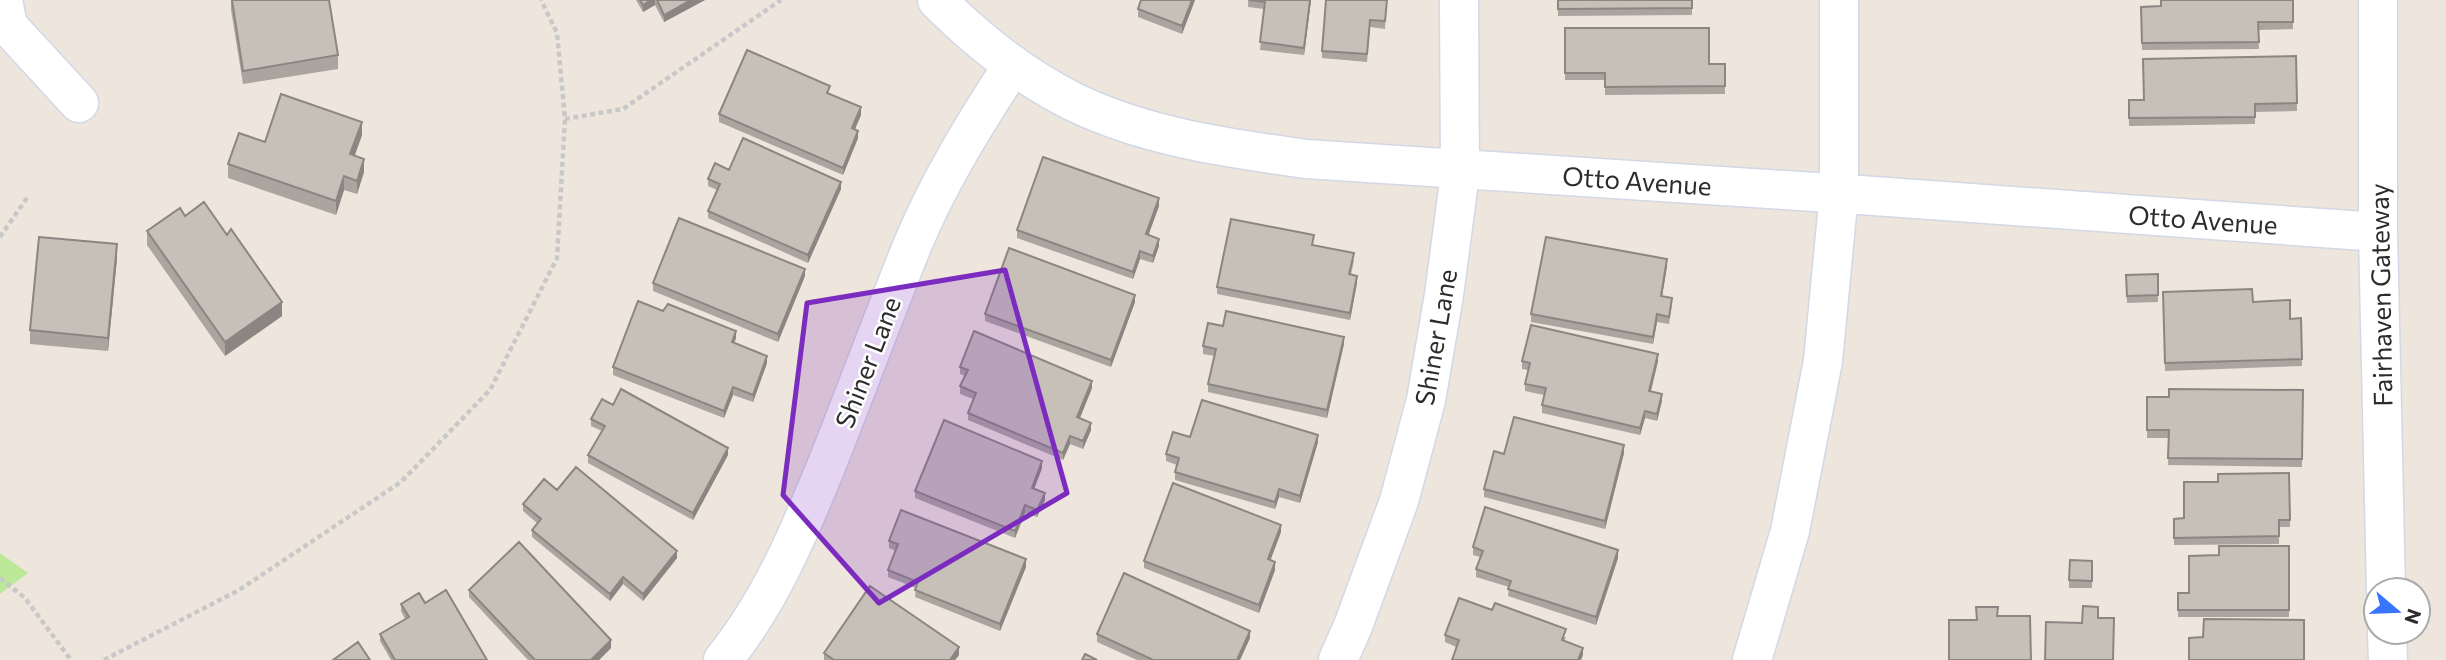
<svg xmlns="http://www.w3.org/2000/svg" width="2446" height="660" font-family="Commissioner,sans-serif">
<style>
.green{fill:#bce897}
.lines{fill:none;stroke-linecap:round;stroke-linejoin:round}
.minor-casing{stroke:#d2d8e5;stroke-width:41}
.path{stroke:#c8c8c8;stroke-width:4.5;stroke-dasharray:5 3.5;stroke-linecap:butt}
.minor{stroke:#fff;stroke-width:38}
.wall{fill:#aaa59f}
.shaded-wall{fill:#8b8682}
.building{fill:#c6c0b9;stroke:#8b8682;stroke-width:2}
.marked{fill:#7b2cbf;fill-opacity:0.2;stroke:#7b2cbf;stroke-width:5;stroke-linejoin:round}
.labels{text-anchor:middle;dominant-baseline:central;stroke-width:5;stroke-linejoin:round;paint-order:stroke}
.street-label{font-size:26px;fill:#2c2c2c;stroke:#fff}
</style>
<rect width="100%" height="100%" fill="#eee5dd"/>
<path class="green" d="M0,553L28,573L0,594Z"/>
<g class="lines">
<g class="minor-casing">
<path id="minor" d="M3,0L8,26L79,103
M937,0C977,40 1023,77 1074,102C1146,137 1228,148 1306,159L1846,194L2378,232
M2378,0V232L2386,590
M2387,632L2388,660
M723,660C770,602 799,533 827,464C856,391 883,318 912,246C939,181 975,123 1013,65
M1338,660L1353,626L1399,501L1426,400L1444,295L1460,174L1459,0
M1752,660L1790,531L1823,361L1839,193V0"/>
</g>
<path class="path" d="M565,119L623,109L781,0
M0,237L29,195
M0,578L25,598L71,660
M104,660L239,590L401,482L490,390L557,258L565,119L557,33L541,0"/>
<use href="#minor" class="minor"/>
</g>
<path class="wall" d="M231,0H329L338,55V69L243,84L231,10Z
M636,0H705L664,22L655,5L643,12Z
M1141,0H1195L1182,34L1138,17V9Z
M1248,0H1311L1304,55L1260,50L1264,9L1248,7Z
M1387,0L1385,29L1370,27L1367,62L1322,58V51Z
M1558,0H1692V15L1558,16Z
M2293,0V29L2258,30L2259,49L2142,50L2141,7Z
M1565,28L1709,64H1725V94L1605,95V80H1565Z
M2296,56L2297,111L2255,112V124L2129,126V100H2144Z
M830,94L861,115L855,129L858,138L843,175L719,122V114Z
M362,135L355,155L364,172L357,194L344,190L336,215L228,178V164L265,142Z
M729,170L841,189L808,263L708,218V211L717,190L708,186V179Z
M1159,206L1148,235L1159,246L1153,263L1140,259L1133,279L1017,238V230Z
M185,216L227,235L282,316L225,356L147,245V231Z
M1314,245L1354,260L1351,275L1357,283L1350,320L1217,294V287Z
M117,258L108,351L30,344V330Z
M1667,266L1662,296L1672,305L1669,324L1657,322L1653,344L1531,322V314Z
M2158,274V302L2127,303L2126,275Z
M805,276L778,342L653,291V283Z
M2163,292L2253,302L2290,319L2301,318L2302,366L2165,371Z
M1135,302L1111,367L985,321V314Z
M1223,326L1344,344L1327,418L1208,392V384L1215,356L1203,354V346Z
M736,338L734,343L767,363L753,402L733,395L724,418L613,375V367Z
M1522,361H1658L1651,391L1662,401L1657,421L1645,418L1640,435L1542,413V405L1544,395L1525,391V384L1528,370L1522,369Z
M960,367L1092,388L1080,418L1091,430L1083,449L1070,444L1063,460L968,420V413L973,399L960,394V386L965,376L960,374Z
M2303,390L2302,467L2168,465L2169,438H2147V397H2169Z
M591,419L728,455L693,520L588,463V455L602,431L591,426Z
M1190,437L1318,442L1300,503L1279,497L1275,509L1175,480V472L1177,465L1166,461V454Z
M1624,453L1605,529L1484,497V489L1504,454Z
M1042,468L1034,489L1045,500L1037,517L1025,513L1015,538L915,498V491Z
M2289,473L2290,527H2279V544L2174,545V519L2184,518L2218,482Z
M557,490L677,558L643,601L623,584L610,601L532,537V530L537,523L523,511V504Z
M1281,532L1270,560L1275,570L1259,613L1144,568V561Z
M889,541L1026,567L1000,631L915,597L916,588L888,577V570L896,551L889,548Z
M2289,546V617H2178V593H2189L2219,555Z
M1473,547L1618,558L1596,625L1508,596L1509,587L1476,577V569L1480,557L1473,555Z
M2092,561V588H2069V580Z
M469,590L611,648L599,660H528L469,597Z
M425,603L487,660H391L380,641V634L405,619L401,611V604Z
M1097,634L1250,638L1240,660H1137L1097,642Z
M1445,635L1566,637L1564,641L1583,655L1456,647L1445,642Z
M824,653L959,655L955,660H824Z"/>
<path class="shaded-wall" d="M651,0H655V5L643,12V5Z
M691,0H705L664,22V15Z
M1192,0H1195L1182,34V26Z
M1310,0H1311L1304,55V48Z
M861,107V115L852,136V128Z
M362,122V135L350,168V154Z
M858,131V138L843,175V168Z
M364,159V172L357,194V181Z
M344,176V190L336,215V201Z
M841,182V189L808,263V255Z
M1159,198V206L1146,242V234Z
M1159,239V246L1153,263V256Z
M117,244V258L108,351V338Z
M1140,251V259L1133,279V272Z
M1667,259V266L1661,303V296Z
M805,269V276L778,342V334Z
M1357,276V283L1350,320V313Z
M1135,295V302L1111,367V360Z
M282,302V316L225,356V342Z
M1657,314V322L1653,344V337Z
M736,331V338L732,349V342Z
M1344,337V344L1327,418V410Z
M1658,354V361L1649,398V391Z
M767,356V363L753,402V395Z
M1092,381V388L1077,425V417Z
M733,387V395L724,418V411Z
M1662,394V401L1657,421V414Z
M1645,411V418L1640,435V428Z
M1091,423V430L1083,449V441Z
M1318,435V442L1300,503V496Z
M1070,436V444L1063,460V453Z
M1624,445V453L1605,529V521Z
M728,448V455L693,520V513Z
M1042,461V468L1032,495V488Z
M1279,489V497L1275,509V502Z
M1045,493V500L1037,517V510Z
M1025,505V513L1015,538V531Z
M1281,525V532L1268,567V559Z
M1618,550V558L1596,625V617Z
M677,551V558L643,601V594Z
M1026,559V567L1000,631V624Z
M1275,562V570L1259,613V605Z
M623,577V584L610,601V594Z
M1250,631V638L1240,660H1237Z
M611,640V648L599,660H591Z
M959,647V655L955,660H950Z
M1583,648V655L1581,660H1578Z"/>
<path class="building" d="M232,0H329L338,55L243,71Z
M640,0H651L643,5Z
M657,0H691L664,15Z
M1141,0H1192L1182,26L1138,9Z
M1249,0H1310L1304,48L1260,42L1265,2Z
M1326,0H1387L1385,21L1370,20L1367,54L1322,51Z
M1558,0H1692V8L1558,9Z
M2161,0H2293V22H2258L2259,42L2142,43L2141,7L2161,6Z
M1565,28H1709V64H1725V86L1605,87V73H1565Z
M747,50L830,86L827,93L861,107L852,128L858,131L843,168L719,114Z
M2296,56L2297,103L2255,104V117L2129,118V100H2144L2143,59Z
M281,94L362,122L350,154L364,159L357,181L344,176L336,201L228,164L239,133L265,142Z
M743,138L841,182L808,255L708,211L720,184L708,179L715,163L729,170Z
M1043,157L1159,198L1146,234L1159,239L1153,256L1140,251L1133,272L1017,230Z
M204,202L227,235L231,229L282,302L225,342L147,231L180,208L185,216Z
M679,218L805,269L778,334L653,283Z
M1231,219L1314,235L1312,245L1354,253L1349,274L1357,276L1350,313L1217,287Z
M39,237L117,244L108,338L30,330Z
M1546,237L1667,259L1661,296L1672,298L1669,317L1657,314L1653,337L1531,314Z
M1009,248L1135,295L1111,360L985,314Z
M2158,274V295L2127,296L2126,275Z
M2252,289L2253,302L2290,300V319L2301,318L2302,359L2165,363L2163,292Z
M638,301L663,311L668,304L736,331L732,342L767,356L753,395L733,387L724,411L613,367Z
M1226,311L1344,337L1327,410L1208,384L1216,349L1203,346L1208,323L1223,326Z
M1531,325L1658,354L1649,391L1662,394L1657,414L1645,411L1640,428L1542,405L1546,388L1525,384L1530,363L1522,361Z
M974,331L1092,381L1077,417L1091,423L1083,441L1070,436L1063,453L968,413L976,393L960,386L968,370L960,367Z
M621,389L728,448L693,513L588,455L605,426L591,419L602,399L613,405Z
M2169,389L2303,390L2302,459L2168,458L2169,430H2147V397H2169Z
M1202,400L1318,435L1300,496L1279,489L1275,502L1175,472L1179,458L1166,454L1173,432L1190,437Z
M1514,417L1624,445L1605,521L1484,489L1494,451L1504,454Z
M944,420L1042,461L1032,488L1045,493L1037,510L1025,505L1015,531L915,491Z
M576,467L677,551L643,594L623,577L610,594L532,530L541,519L523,504L544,479L557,490Z
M2289,473L2290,520H2279V536L2174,538V519L2184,518V482H2218V474Z
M1173,483L1281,525L1268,559L1275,562L1259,605L1144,561Z
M1485,507L1618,550L1596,617L1508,589L1511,581L1476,569L1483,551L1473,547Z
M901,510L1026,559L1000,624L915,590L918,582L888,570L898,544L889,541Z
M519,542L611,640L591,660H535L469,590Z
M2219,546H2289V610H2178V593H2189V556L2219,555Z
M2070,560L2092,561V581L2069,580Z
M1124,573L1250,631L1237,660H1153L1097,634Z
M870,586L959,647L950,660H834L824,653Z
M446,590L487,660H395L380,634L409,617L401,604L419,593L425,603Z
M1459,598L1492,610L1495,603L1566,629L1562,640L1583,648L1578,660H1452L1459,640L1445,635Z
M2083,606L2098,607V618H2114L2113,660H2045L2046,622L2082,623Z
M1976,607H1998L1997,616H2030L2031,660H1949V620H1977Z
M2204,619L2304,620V660H2189V638L2203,637Z
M358,642L370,660H333Z
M1085,654L1097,660H1082Z"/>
<path class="marked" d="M1005,270L1067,493L879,603L783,495L807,303Z"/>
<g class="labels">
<g class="street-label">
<text transform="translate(1637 180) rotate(4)">Otto Avenue</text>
<text transform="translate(2203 219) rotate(4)">Otto Avenue</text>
<text transform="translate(2380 295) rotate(-91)">Fairhaven Gateway</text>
<text transform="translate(1435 337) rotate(-80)">Shiner Lane</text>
<text transform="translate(867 362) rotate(-69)">Shiner Lane</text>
</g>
</g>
<g transform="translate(2397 611) rotate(109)"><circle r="33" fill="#ffffff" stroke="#ababab" stroke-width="2"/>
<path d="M0-5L12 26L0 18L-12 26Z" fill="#3975ff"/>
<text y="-10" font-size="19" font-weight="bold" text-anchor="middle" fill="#2c2c2c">N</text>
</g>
</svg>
